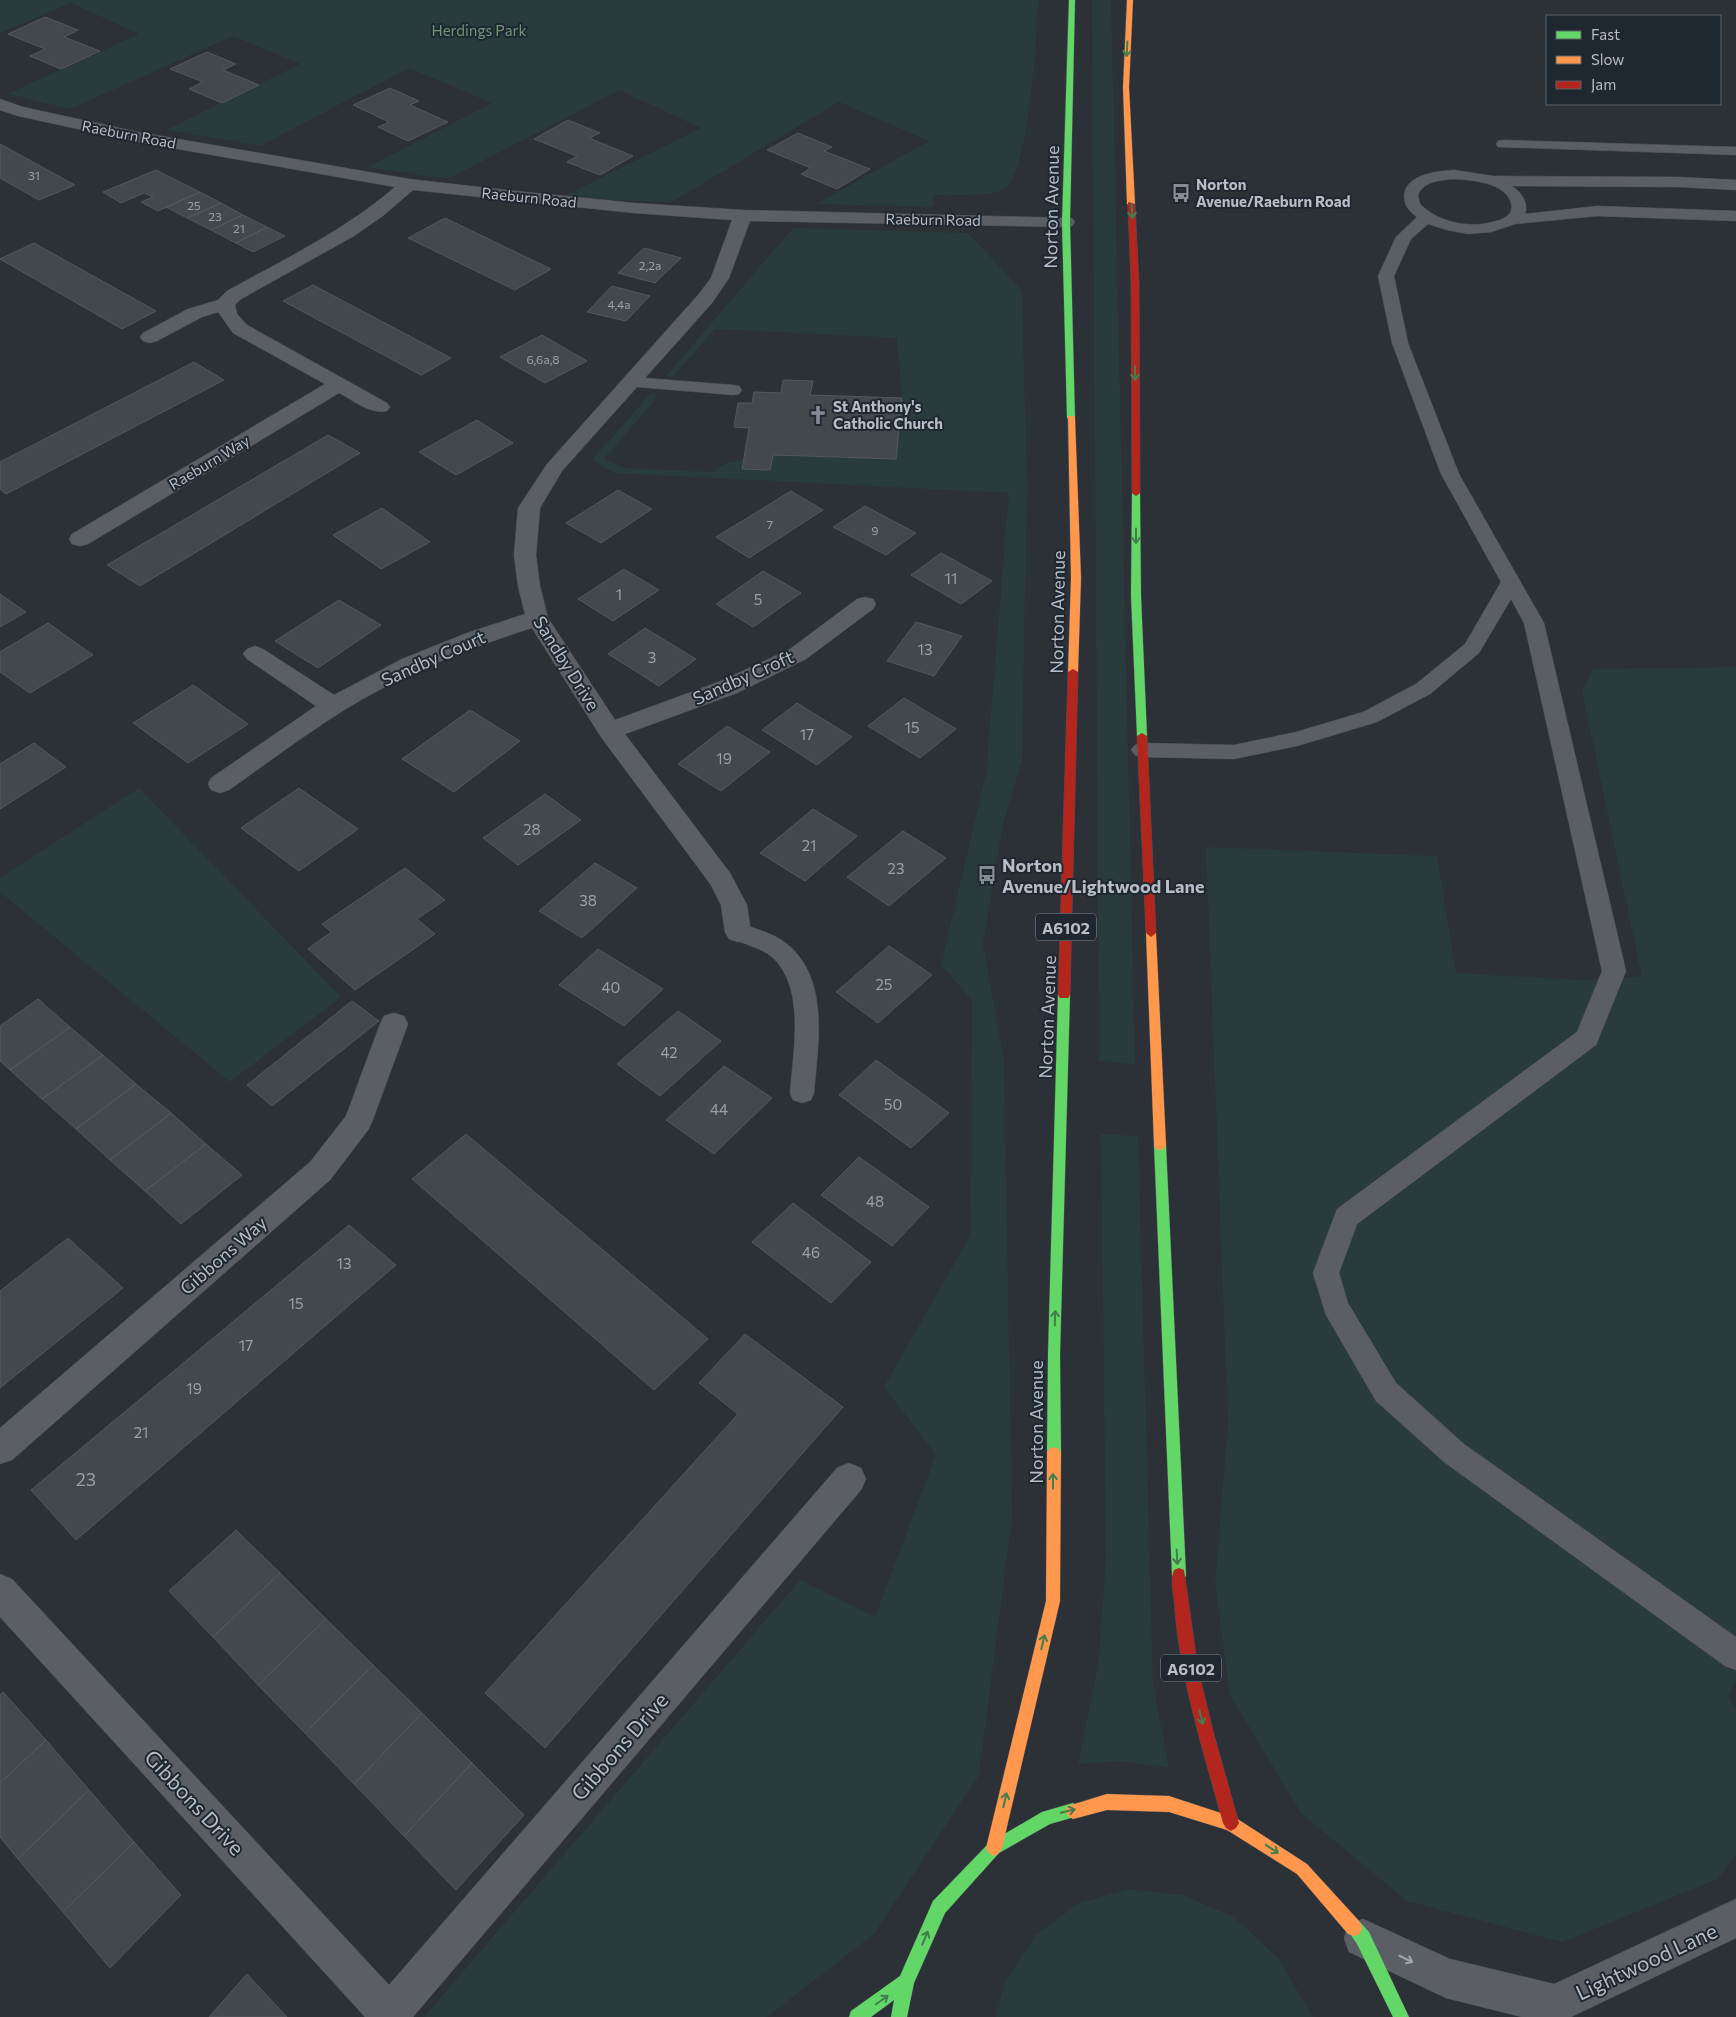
<svg xmlns="http://www.w3.org/2000/svg" width="1736" height="2017" font-family="Commissioner,sans-serif">
<style>
.green{fill:#293b3d}
.building{fill:#43484e;stroke:#53585f}
.lines{fill:none;stroke-linecap:round;stroke-linejoin:round}
.lane-casing{stroke:#494d52;stroke-width:1}
.street-casing{stroke:#494d52;stroke-width:1}
.fast-casing{stroke:#494d52;stroke-width:1}
.slow-casing{stroke:#494d52;stroke-width:1}
.jam-casing{stroke:#494d52;stroke-width:1}
.lane{fill:#5b5f65;fill-rule:evenodd}
.street{fill:#5b5f65;fill-rule:evenodd}
.fast{fill:#63d668;fill-rule:evenodd}
.slow{fill:#ff974d;fill-rule:evenodd}
.jam{fill:#b3261e;fill-rule:evenodd}
.oneway{stroke:#417e4c}
.oneway2{stroke:#9fa6ae}
.labels{text-anchor:middle;dominant-baseline:central;stroke-width:4;stroke-linejoin:round;paint-order:stroke}
.far-number-label{font-size:12px;fill:#99a0a9}
.far-park-label{font-size:15px;fill:#6f9676;stroke:#1f2731}
.far-street-label{font-size:15px;fill:#b6bdc7;stroke:#1f2731}
.far-poi-label{font-size:15px;font-weight:bold;fill:#b6bdc7;stroke:#1f2731;text-anchor:start}
.number-label{font-size:15px;fill:#99a0a9}
.shield{fill:#1f2731;stroke:#89909a;stroke-width:1}
.shield-label{font-size:16px;font-weight:bold;fill:#b6bdc7}
.street-label{font-size:18px;fill:#b6bdc7;stroke:#1f2731}
.poi-label{font-size:18px;font-weight:bold;fill:#b6bdc7;stroke:#1f2731;text-anchor:start}
.near-number-label{font-size:18px;fill:#99a0a9}
.near-street-label{font-size:21px;fill:#b6bdc7;stroke:#1f2731}
</style>
<rect width="100%" height="100%" fill="#2b3137"/>
<path class="green" d="M0,0H1039C1036,35 1030,169 1005,189C996,197 948,195 934,195L933,207L816,204L929,141L839,102L672,202L560,198L701,128L619,90L448,179L368,167L492,103L409,68L260,146L166,130L300,64L233,36L70,109L7,94L139,34L71,3L0,33Z
M1092,0H1111L1135,1064L1099,1061Z
M793,228L968,233L1022,291L1027,485L1022,760L1003,824L983,944L1004,1060L1012,1517L979,1775L874,1934L767,2017H424L800,1580L875,1617L936,1455L884,1387L970,1236L972,1000L941,965L986,774L1009,493L614,473L592,460L652,392L656,395L655,400L604,459L624,468L715,472C721,462 733,462 744,460L742,469L770,470L773,455L896,459L902,398L897,338L715,329L673,377L666,376Z
M1736,667V1679L1728,1697L1736,1709V1855L1718,1879L1562,1942L1407,1901L1301,1813L1230,1695L1215,1584L1228,1423L1206,847L1437,856L1456,973L1582,980L1642,977L1582,691L1593,669Z
M139,788L341,997L230,1082L0,892V878Z
M1101,1134L1138,1136L1153,1682L1169,1768L1119,1761L1078,1764L1098,1667L1106,1559Z
M1129,1889L1183,1895L1234,1917L1278,1958L1313,2017H996L1004,1984L1036,1935L1079,1903Z"/>
<path class="building" d="M45,17L78,30L64,37L100,51L61,69L30,56L45,49L8,34Z
M207,52L236,64L223,70L259,85L222,103L189,89L203,82L170,69Z
M390,88L419,101L410,105L448,122L408,141L378,127L389,122L353,105Z
M568,120L600,133L589,138L633,156L600,175L567,162L577,156L534,139Z
M798,133L832,147L824,151L870,169L837,189L801,174L811,168L767,150Z
M0,144L75,185L39,200L0,178Z
M156,170L200,192L158,211L141,202L153,197L144,193L121,203L103,192Z
M200,192L221,203L187,218L166,207Z
M221,203L243,215L211,230L187,218Z
M243,215L267,227L236,243L211,230Z
M445,218L551,269L515,290L408,238Z
M267,227L285,236L253,252L236,243Z
M34,243L156,311L122,329L0,259Z
M644,248L681,258L655,283L618,273Z
M313,285L451,358L421,375L283,301Z
M612,286L650,296L626,321L587,312Z
M542,335L587,361L545,383L500,357Z
M194,362L224,380L6,494L0,489V462Z
M783,380L813,381L810,395L902,398L896,459L773,455L770,470L742,469L749,428L734,427L738,403H752L754,392L781,393Z
M477,420L513,443L456,475L419,452Z
M328,435L360,453L140,586L107,565Z
M618,490L652,509L601,543L566,523Z
M791,491L823,510L749,558L716,537Z
M865,506L916,533L886,555L833,527Z
M382,508L430,542L381,569L333,535Z
M941,553L992,581L961,604L911,575Z
M624,569L659,590L613,621L578,599Z
M763,571L801,593L753,627L716,604Z
M0,594L26,612L0,627Z
M339,600L381,625L318,668L275,641Z
M916,622L962,636L934,676L887,661Z
M48,623L93,655L30,693L0,672V652Z
M645,628L696,659L659,686L608,654Z
M193,685L248,724L188,763L133,723Z
M904,698L956,729L920,758L868,726Z
M797,703L852,737L817,765L762,730Z
M470,710L520,741L454,792L402,759Z
M727,726L770,752L721,791L678,764Z
M34,743L66,767L0,809V764Z
M299,788L358,829L299,871L241,828Z
M545,794L581,820L518,865L483,838Z
M813,809L857,836L805,881L760,853Z
M903,831L946,858L889,906L847,877Z
M595,863L637,888L582,938L539,911Z
M405,868L445,900L417,919L435,934L355,990L308,949L331,932L322,924Z
M889,946L932,975L878,1023L836,992Z
M598,949L663,989L624,1026L559,985Z
M38,999L70,1027L10,1070L0,1061V1026Z
M352,1001L379,1021L272,1106L247,1085Z
M678,1011L721,1041L660,1096L617,1064Z
M70,1027L103,1055L42,1099L10,1070Z
M103,1055L136,1084L76,1129L42,1099Z
M876,1060L949,1113L911,1148L839,1095Z
M724,1066L772,1098L714,1154L666,1120Z
M136,1084L171,1113L110,1160L76,1129Z
M171,1113L206,1144L145,1191L110,1160Z
M466,1134L708,1339L654,1390L412,1179Z
M206,1144L242,1175L181,1224L145,1191Z
M859,1157L929,1207L892,1246L821,1195Z
M793,1203L871,1262L831,1303L752,1242Z
M349,1225L396,1265L76,1540L31,1490Z
M68,1238L123,1288L0,1388V1291Z
M745,1334L843,1407L545,1748L485,1693L738,1414L699,1383Z
M236,1530L280,1573L213,1637L169,1591Z
M280,1573L326,1619L258,1685L213,1637Z
M326,1619L373,1665L305,1733L258,1685Z
M373,1665L422,1713L354,1784L305,1733Z
M3,1692L46,1740L0,1783V1695Z
M422,1713L472,1763L404,1836L354,1784Z
M46,1740L89,1790L18,1859L0,1837V1783Z
M472,1763L524,1815L456,1890L404,1836Z
M89,1790L134,1842L63,1912L18,1859Z
M134,1842L181,1895L110,1968L63,1912Z
M247,1974L287,2017H209Z"/>
<g class="lines">
<g class="lane-casing">
<path id="lane" d="M1503,140L1736,147V155L1498,147L1496,144L1498,141Z
M1454,170L1493,176L1679,177L1736,180V190L1679,187L1512,186C1521,192 1529,203 1525,214L1597,206L1736,211V221L1597,216L1515,224L1491,232L1468,234L1447,230L1428,224L1411,239L1394,276L1408,343L1459,474L1544,623L1626,971L1596,1045L1357,1224L1339,1273L1348,1303L1396,1383L1464,1444L1736,1637V1670L1725,1666L1444,1462L1376,1401L1326,1315L1313,1273L1337,1209L1577,1032L1602,971L1524,623L1511,599L1479,653L1430,694L1377,722L1297,746L1234,759L1142,757L1135,755L1131,750L1135,745L1142,743L1234,745L1296,732L1363,712L1416,684L1465,644L1501,582L1441,474L1392,343L1378,276L1396,237L1417,217C1400,206 1399,186 1419,177C1430,172 1442,171 1454,170ZM1454,179C1471,180 1505,182 1511,203C1512,207 1512,211 1509,214C1506,218 1500,220 1496,221C1471,229 1439,223 1420,204L1418,195C1424,181 1441,180 1454,179Z
M632,377L733,385L739,386L742,390L739,394L733,395L626,386L623,382L626,378Z
M738,923C754,928 775,934 787,944C830,979 818,1045 814,1093L811,1100L802,1103L793,1100L790,1093C793,1052 806,987 772,957C760,947 743,944 730,938L727,932L730,926Z"/>
</g>
<g class="street-casing">
<path id="street" d="M0,99L23,107L138,132L409,179L515,191L634,203L743,210L1072,218L1075,222L1072,226L1066,227L750,221L729,278L712,303L562,471L540,508L536,555L540,586L548,618L615,720L721,681L790,649L857,599L865,597L873,599L876,604L873,609L806,659L737,693L625,734L730,873L747,905L751,932L747,939L738,942L729,939L725,932L721,905L711,885L601,737L532,628C466,649 400,675 341,712C303,736 266,764 229,790L220,793L211,790L208,784L211,778L316,706L247,659L243,654L247,649L255,646L263,649L334,695L402,659L467,633L525,614L518,586L514,555L518,508L547,464L698,295L711,278L732,220L634,213L413,190L384,215L354,236L241,299L235,305L237,314L247,325L387,403L390,407L387,411C371,415 353,400 339,393L88,544L80,546L72,544L69,539L72,534L325,384L233,333L218,312L202,317L157,341L150,343L143,341L140,337L143,333L188,309L218,300L227,291C285,259 345,230 395,187L138,142L18,116L0,110Z
M394,1013L404,1016L408,1024L372,1122L368,1130L330,1180L12,1460L0,1464V1428L310,1162L346,1116L380,1024L384,1016Z
M849,1463L861,1468L866,1479L861,1490L413,2017H365L0,1617V1574L12,1579L389,1985L837,1468Z
M1736,1899V1938L1571,2017H1522L1446,1998L1349,1952L1344,1938L1349,1924L1363,1919L1450,1959L1554,1984Z"/>
</g>
<g class="fast-casing">
<path id="fast" d="M1069,0H1075L1070,222L1075,418L1071,420L1067,418L1062,222Z
M1136,490L1140,493L1141,596L1147,736L1142,739L1137,736L1131,596L1132,493Z
M1064,991L1068,992L1070,995L1060,1355L1061,1453L1059,1457L1054,1459L1049,1457L1047,1453L1048,1355L1058,995L1060,992Z
M1160,1140L1164,1141L1166,1145L1186,1575L1184,1580L1179,1582L1174,1580L1172,1575L1154,1145L1156,1141Z
M1073,1803L1078,1806L1081,1811L1078,1816L1050,1824L999,1853L945,1913L914,1983L907,2017H891L894,2000L871,2017H849L851,2011L900,1976L933,1901L989,1843L1042,1812Z
M1354,1920L1360,1922L1369,1932L1409,2017H1393L1357,1944L1346,1928L1348,1922Z"/>
</g>
<g class="slow-casing">
<path id="slow" d="M1127,0H1133L1129,87L1135,204L1131,206L1127,204L1123,87Z
M1068,416H1074L1075,418L1081,578L1078,672L1073,675L1068,672L1071,578Z
M1151,929L1156,933L1166,1145L1164,1149L1160,1150L1156,1149L1154,1145L1146,933Z
M1054,1447L1059,1449L1061,1453L1060,1601L1002,1848L999,1853L994,1856L989,1853L986,1848L1046,1601L1047,1453L1049,1449Z
M1107,1794L1169,1796L1236,1818L1307,1864L1360,1922L1362,1928L1360,1934L1354,1936L1348,1934L1297,1874L1227,1830L1169,1812L1107,1810L1073,1819L1068,1816L1065,1811L1068,1806Z"/>
</g>
<g class="jam-casing">
<path id="jam" d="M1128,202L1135,204L1139,282L1140,493L1136,496L1132,493L1131,282Z
M1073,669L1078,672L1070,995L1068,998H1060L1058,995L1068,672Z
M1142,733L1147,736L1156,933L1151,937L1146,933L1137,736Z
M1179,1568L1184,1570L1198,1669L1213,1731L1239,1823L1236,1828L1231,1831L1226,1828L1223,1823C1203,1750 1179,1676 1174,1600C1173,1591 1170,1579 1174,1570Z"/>
</g>
<use href="#lane" class="lane"/>
<use href="#street" class="street"/>
<use href="#fast" class="fast"/>
<use href="#slow" class="slow"/>
<use href="#jam" class="jam"/>
</g>
<defs><path id="oneway-shaft" d="M-6 0H5M1.5-3L5.5 0L1.5 3" fill="none" stroke-width="1.6" stroke-linecap="round" stroke-linejoin="round" transform="scale(1.25)"/></defs>
<g class="oneway">
<use href="#oneway-shaft" transform="translate(1127 49) rotate(93)"/>
<use href="#oneway-shaft" transform="translate(1132 211) rotate(87)"/>
<use href="#oneway-shaft" transform="translate(1135 373) rotate(90)"/>
<use href="#oneway-shaft" transform="translate(1136 536) rotate(90)"/>
<use href="#oneway-shaft" transform="translate(1055 1318) rotate(-88)"/>
<use href="#oneway-shaft" transform="translate(1053 1481) rotate(-90)"/>
<use href="#oneway-shaft" transform="translate(1177 1557) rotate(87)"/>
<use href="#oneway-shaft" transform="translate(1043 1642) rotate(-77)"/>
<use href="#oneway-shaft" transform="translate(1201 1717) rotate(77)"/>
<use href="#oneway-shaft" transform="translate(1005 1800) rotate(-77)"/>
<use href="#oneway-shaft" transform="translate(1068 1811) rotate(-14)"/>
<use href="#oneway-shaft" transform="translate(1272 1849) rotate(33)"/>
<use href="#oneway-shaft" transform="translate(925 1938) rotate(-67)"/>
<use href="#oneway-shaft" transform="translate(882 2000) rotate(-35)"/>
</g>
<use class="oneway2" href="#oneway-shaft" transform="translate(1406 1959) rotate(26)"/>
<defs>
<g id="bus-bare" transform="scale(1.5)"><path d="M-5-6H5V4H4V6H2V4H-2V6H-4V4H-5ZM-3.5-4V0h7V-4ZM-3.5 1.2v1.5H-2V1.2ZM2 1.2v1.5H3.5V1.2Z" fill="#858c95" stroke="#1f2731" stroke-width="2.5" paint-order="stroke"/></g>
<g id="church-bare" transform="scale(1.5)"><path d="M-1.2-6h2.4v3.5h3.3v2.4h-3.3V6h-2.4V-.1h-3.3v-2.4h3.3Z" fill="#858c95" stroke="#1f2731" stroke-width="2.5" paint-order="stroke"/></g>
</defs>
<g fill-rule="evenodd">
<use href="#bus-bare" x="1181" y="193"/>
<use href="#church-bare" x="818" y="415"/>
<use href="#bus-bare" x="987" y="875"/>
</g>
<g class="labels">
<g class="far-number-label">
<text x="34" y="175">31</text>
<text x="194" y="205">25</text>
<text x="215" y="216">23</text>
<text x="239" y="228">21</text>
<text x="650" y="265">2,2a</text>
<text x="619" y="304">4,4a</text>
<text x="543" y="359">6,6a,8</text>
<text x="770" y="524">7</text>
<text x="875" y="530">9</text>
</g>
<g class="far-park-label">
<text x="479" y="30">Herdings Park</text>
</g>
<g class="far-street-label">
<text transform="translate(129 134) rotate(11)">Raeburn Road</text>
<text transform="translate(529 197) rotate(6)">Raeburn Road</text>
<text transform="translate(933 219) rotate(1)">Raeburn Road</text>
<text transform="translate(209 462) rotate(-31)">Raeburn Way</text>
</g>
<g class="far-poi-label">
<text x="1196" y="184">Norton<tspan x="1196" dy="17">Avenue/Raeburn Road</tspan></text>
<text x="833" y="406">St Anthony's<tspan x="833" dy="17">Catholic Church</tspan></text>
</g>
<g class="number-label">
<text x="951" y="578">11</text>
<text x="619" y="594">1</text>
<text x="758" y="599">5</text>
<text x="925" y="649">13</text>
<text x="652" y="657">3</text>
<text x="912" y="727">15</text>
<text x="807" y="734">17</text>
<text x="724" y="758">19</text>
<text x="532" y="829">28</text>
<text x="809" y="845">21</text>
<text x="896" y="868">23</text>
<text x="588" y="900">38</text>
<text x="884" y="984">25</text>
<text x="611" y="987">40</text>
<text x="669" y="1052">42</text>
<text x="893" y="1104">50</text>
<text x="719" y="1109">44</text>
<text x="875" y="1201">48</text>
<text x="811" y="1252">46</text>
<text x="344" y="1263">13</text>
<text x="296" y="1303">15</text>
<text x="246" y="1345">17</text>
<text x="194" y="1388">19</text>
<text x="141" y="1432">21</text>
</g>
<g class="shield">
<rect x="1036" y="913.5" width="60" height="27" rx="4"/>
<rect x="1161" y="1654.5" width="60" height="27" rx="4"/>
</g>
<g class="shield-label">
<text x="1066" y="927">A6102</text>
<text x="1191" y="1668">A6102</text>
</g>
<g class="street-label">
<text transform="translate(1051 207) rotate(-89)">Norton Avenue</text>
<text transform="translate(1057 612) rotate(-89)">Norton Avenue</text>
<text transform="translate(433 658) rotate(-24)">Sandby Court</text>
<text transform="translate(567 663) rotate(58)">Sandby Drive</text>
<text transform="translate(743 677) rotate(-24)">Sandby Croft</text>
<text transform="translate(1047 1017) rotate(-88)">Norton Avenue</text>
<text transform="translate(223 1255) rotate(-41)">Gibbons Way</text>
<text transform="translate(1036 1422) rotate(-90)">Norton Avenue</text>
</g>
<g class="poi-label">
<text x="1002" y="865">Norton<tspan x="1002" dy="21">Avenue/Lightwood Lane</tspan></text>
</g>
<g class="near-number-label">
<text x="86" y="1479">23</text>
</g>
<g class="near-street-label">
<text transform="translate(619 1746) rotate(-49)">Gibbons Drive</text>
<text transform="translate(195 1802) rotate(47)">Gibbons Drive</text>
<text transform="translate(1646 1961) rotate(-25)">Lightwood Lane</text>
</g>
</g>
<rect x="1546" y="15" width="175" height="90" fill="#1f2731" stroke="#5b636d"/>
<rect x="1556" y="31" width="25" height="8" fill="#63d668" stroke="#5b636d"/>
<text x="1591" y="40" font-size="15" fill="#b6bdc7">Fast</text>
<rect x="1556" y="56" width="25" height="8" fill="#ff974d" stroke="#5b636d"/>
<text x="1591" y="65" font-size="15" fill="#b6bdc7">Slow</text>
<rect x="1556" y="81" width="25" height="8" fill="#b3261e" stroke="#5b636d"/>
<text x="1591" y="90" font-size="15" fill="#b6bdc7">Jam</text>
</svg>
